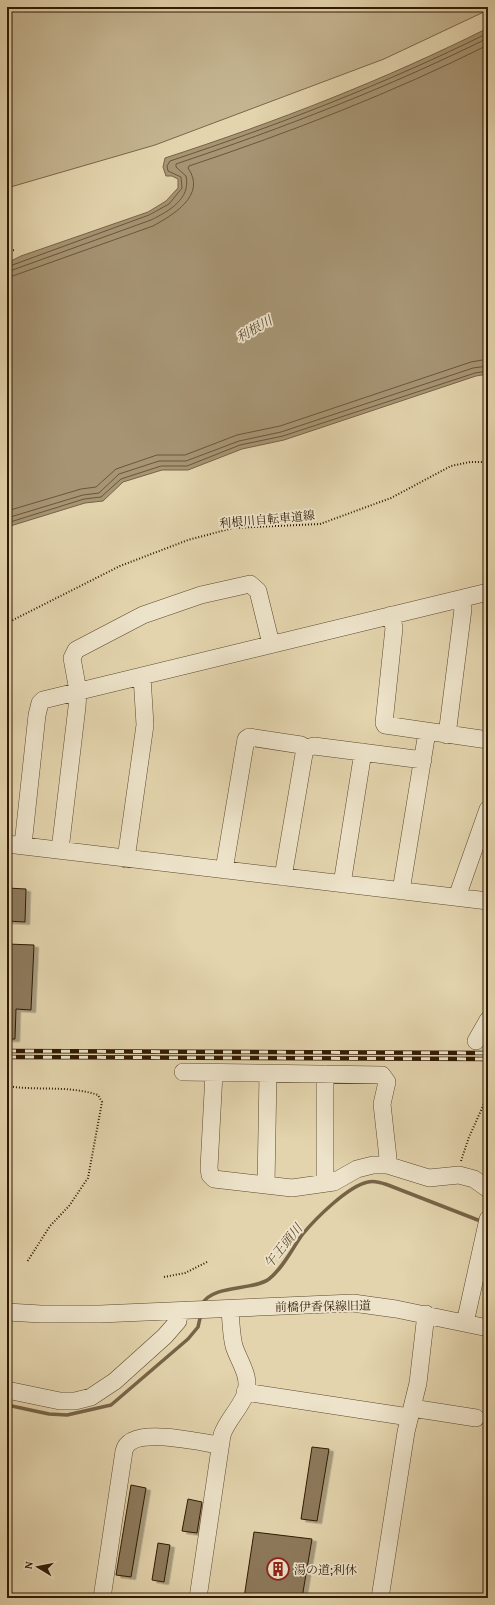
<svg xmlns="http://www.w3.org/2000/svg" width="495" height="1605" font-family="'Gentium Book Plus','Noto Serif JP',serif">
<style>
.green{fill:#c4b490;stroke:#7a6649}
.water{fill:#a69473;stroke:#766346}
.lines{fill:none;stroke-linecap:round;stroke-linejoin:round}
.shore{stroke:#6a563a;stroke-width:1}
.stream{stroke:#766346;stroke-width:3.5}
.building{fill:#8d7a5b;stroke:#2f1902;filter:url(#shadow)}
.minor-casing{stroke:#5c482d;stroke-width:18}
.path{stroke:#2f1902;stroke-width:2;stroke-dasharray:1 2;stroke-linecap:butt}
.minor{stroke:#ede3ca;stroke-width:17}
.rail-casing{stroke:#2f1902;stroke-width:4.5}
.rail{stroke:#ede3ca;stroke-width:3;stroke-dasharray:9;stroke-linecap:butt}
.labels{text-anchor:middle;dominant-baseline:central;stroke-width:3.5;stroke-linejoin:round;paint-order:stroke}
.street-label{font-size:12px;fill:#2f1902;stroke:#ede3ca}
.poi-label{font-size:12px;fill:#2f1902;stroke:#ede3ca;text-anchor:start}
.water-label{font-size:13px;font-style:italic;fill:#5f4a2f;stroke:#ede3ca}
</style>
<defs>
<filter id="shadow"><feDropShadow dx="4.5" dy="2.5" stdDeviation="0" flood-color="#0004"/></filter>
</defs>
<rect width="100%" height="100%" fill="#e3d4ad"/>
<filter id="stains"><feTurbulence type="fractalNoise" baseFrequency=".005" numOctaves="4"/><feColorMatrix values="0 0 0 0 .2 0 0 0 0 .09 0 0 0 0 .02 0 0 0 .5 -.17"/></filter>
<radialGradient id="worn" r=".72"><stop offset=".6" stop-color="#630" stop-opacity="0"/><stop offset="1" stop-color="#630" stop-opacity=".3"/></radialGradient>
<path class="green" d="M7,7H488V10L384,59L155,145L7,188Z"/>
<path class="water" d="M488,28V374L476,376L284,440L242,449L188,470H162L123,482L103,501L85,503L7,527V263L21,256L148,212L166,201L178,188V179L172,176H166L163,167L165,158C276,122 384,80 488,28Z"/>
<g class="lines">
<path class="shore" d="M7,267L149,215L169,204L182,188L181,177L168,171L167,166L170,161C278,125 385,84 488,33
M7,272L151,220C169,211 191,199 186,176L176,167V164C283,128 387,88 488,38
M7,278L153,226C173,215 207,195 188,168L189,166C291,132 392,93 488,45
M7,511L81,489L96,487L116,469L157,455H185L237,435L280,426L471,362L488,359
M7,518L83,495L99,493L119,474L159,461H186L239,441L281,432L473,368L488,366
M7,523L84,499L101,497L121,479L161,466H187L240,445L283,436L475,373L488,371"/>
<path class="stream" d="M202,1304C213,1284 253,1291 269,1279C283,1268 292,1249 302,1235C315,1219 348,1186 368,1182C375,1180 382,1183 388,1185L483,1222
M7,1405L49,1414L67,1415L111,1405L188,1339L198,1327L201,1314"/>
</g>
<path class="building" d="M7,888L26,889L25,922L7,921Z
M7,944L34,945L31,1010L16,1009L15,1039H7Z
M312,1447L329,1449L317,1521L301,1519Z
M131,1485L146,1488L131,1577L116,1575Z
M188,1499L202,1502L197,1533L182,1531Z
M254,1532L312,1539L302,1598H244Z
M158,1543L170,1545L164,1582L152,1580Z"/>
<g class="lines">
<g class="minor-casing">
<path id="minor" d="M391,615L394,628L384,723L385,725L488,740
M447,735L463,609L459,599
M7,844L488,901
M23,845L37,715L40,703L43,700L488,592
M60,850L77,707L78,691L72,658L76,650L143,615L201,595L250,584L258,591L271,644
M126,859L145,725L142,676
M224,870L246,739L249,737L301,745L306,748
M283,877L304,754L306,748L314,746L423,760
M342,884L363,752
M401,891L427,732
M457,897L488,809
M476,1041L488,1020
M183,1072L382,1075L387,1082L382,1104L388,1158L387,1165
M214,1073L209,1168L210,1175L214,1179L292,1188L334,1182L357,1169L373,1165H387L429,1178L459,1175L474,1179L488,1189
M325,1074V1183
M266,1185L268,1074
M7,1312L41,1314H100L353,1303L396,1309L488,1328
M465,1323L488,1219
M7,1390L60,1401H75L91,1397L115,1381L165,1336L178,1321L179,1311
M245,1392L409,1417
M412,1408L476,1418
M102,1598L124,1451C130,1424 201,1443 220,1445
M198,1598L222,1435C227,1420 239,1410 245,1395C252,1377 239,1362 234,1346C231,1334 231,1321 230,1309
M380,1598L406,1432L418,1383L426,1314"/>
</g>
<path class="path" d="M7,251L15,250
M7,623L120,566L188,540L233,528L320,524L391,498L451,466L470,462H488
M7,1086C38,1091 68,1085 98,1095L102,1102L88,1178L69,1206L50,1226L27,1262
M461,1161L469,1137L488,1095
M164,1277L185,1273L207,1262"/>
<use href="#minor" class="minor"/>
<g class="rail-casing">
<path id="rail" d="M7,1051L488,1053
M7,1057L488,1059"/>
</g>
<use href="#rail" class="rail"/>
</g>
<defs>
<g id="building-ring" transform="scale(1.15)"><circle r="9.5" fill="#ede3ca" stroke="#8f2418" stroke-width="1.5"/><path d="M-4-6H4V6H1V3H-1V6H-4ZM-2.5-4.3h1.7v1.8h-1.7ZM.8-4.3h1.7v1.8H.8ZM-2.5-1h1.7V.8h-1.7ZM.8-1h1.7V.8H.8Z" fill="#8f2418"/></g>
</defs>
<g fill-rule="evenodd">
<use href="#building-ring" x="278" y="1569"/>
</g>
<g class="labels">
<g class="street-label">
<text transform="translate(267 519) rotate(-5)">利根川自転車道線</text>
<text transform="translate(323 1306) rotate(-1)">前橋伊香保線旧道</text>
</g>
<g class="poi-label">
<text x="294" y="1569">湯の道;利休</text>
</g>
<g class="water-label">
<text transform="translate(254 329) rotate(-29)">利根川</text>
<text transform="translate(283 1246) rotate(-51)">午王頭川</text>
</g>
</g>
<rect width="495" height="1605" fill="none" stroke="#e3d4ad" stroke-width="24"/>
<rect x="8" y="8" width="479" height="1589" fill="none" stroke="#2f1902" stroke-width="2"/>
<rect x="12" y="12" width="471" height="1581" fill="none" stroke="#2f1902"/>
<g transform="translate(38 1567) rotate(280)" stroke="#ede3ca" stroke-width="3" paint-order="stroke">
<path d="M0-3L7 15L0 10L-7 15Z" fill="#2f1902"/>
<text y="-6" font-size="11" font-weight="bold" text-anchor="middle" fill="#2f1902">N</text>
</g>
<rect width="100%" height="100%" filter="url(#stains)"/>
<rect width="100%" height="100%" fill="url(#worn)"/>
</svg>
